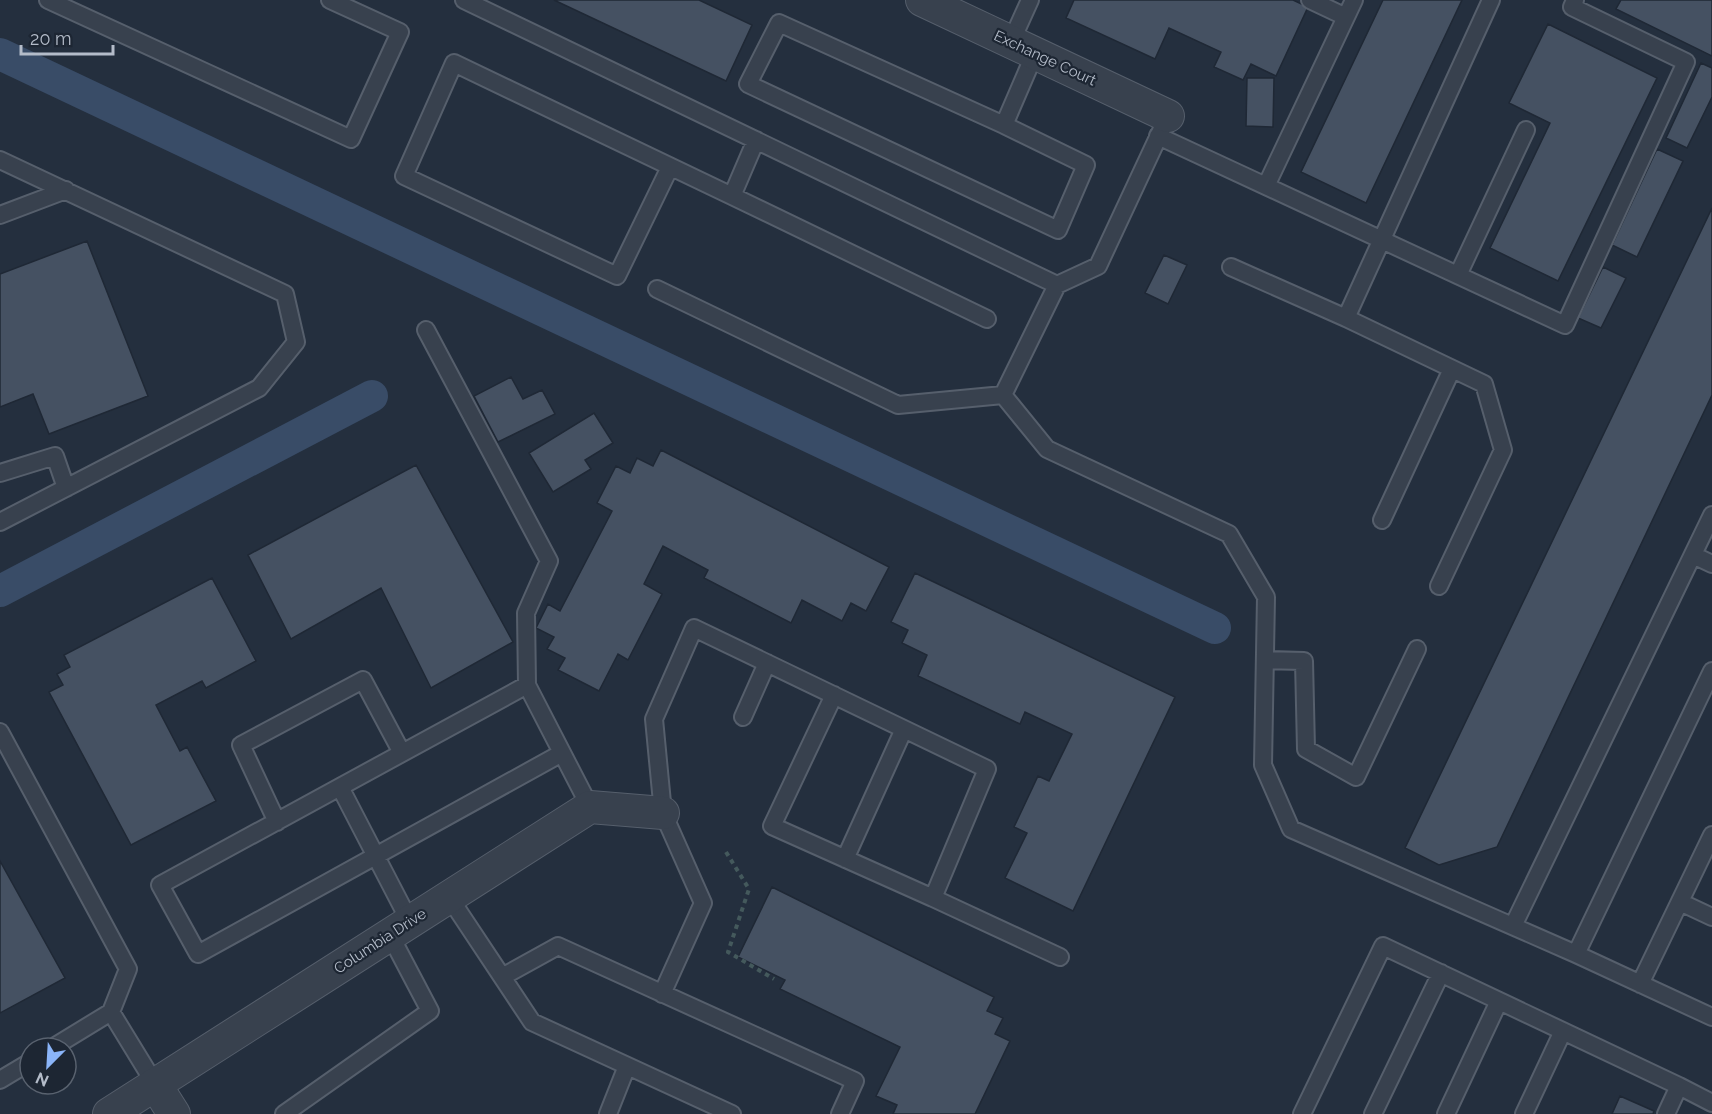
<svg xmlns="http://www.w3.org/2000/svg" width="1712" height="1114" font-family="Raleway,sans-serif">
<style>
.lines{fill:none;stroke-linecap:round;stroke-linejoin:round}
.canal{stroke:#394c67;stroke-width:32}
.building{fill:#455162;stroke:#1f2835;stroke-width:1.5}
.service-casing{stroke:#565f6c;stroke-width:20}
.minor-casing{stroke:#565f6c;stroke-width:34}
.path{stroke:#44595c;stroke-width:4;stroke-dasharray:4.5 4.5;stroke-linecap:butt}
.service{stroke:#38414e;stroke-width:16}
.minor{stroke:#38414e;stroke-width:32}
.labels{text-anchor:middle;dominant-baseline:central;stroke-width:4.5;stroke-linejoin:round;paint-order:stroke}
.street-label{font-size:15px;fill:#b4bcc9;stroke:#1d2633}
</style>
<rect width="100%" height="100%" fill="#242f3e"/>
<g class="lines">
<path class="canal" d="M0,54L1215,628
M0,591L372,396"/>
</g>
<path class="building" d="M554,0H699L752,25L726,81Z
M1074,0H1293L1308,7L1276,76L1251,64L1243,80L1214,67L1221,52L1169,28L1155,59L1066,18Z
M1383,0H1462L1366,203L1301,172Z
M1621,0H1712V56L1616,9Z
M1548,24L1657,78L1558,281L1490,248L1550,123L1509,103Z
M1701,63L1712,68V97L1687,148L1666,138Z
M1247,78H1274L1273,127L1246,126Z
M1657,149L1683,161L1637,257L1612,245Z
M1712,208V395L1497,847L1439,865L1405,848Z
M87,241L148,396L49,434L33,394L0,407V274Z
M1164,255L1187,265L1168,304L1145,293Z
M1603,267L1626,278L1601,328L1578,318Z
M511,377L523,399L542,390L555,414L498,442L474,396Z
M594,413L613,443L585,460L591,469L553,492L529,453Z
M661,450L889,567L866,611L851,603L842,621L802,600L791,623L704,578L708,570L663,546L644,584L662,594L628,660L618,654L599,691L558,670L565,658L547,649L554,637L536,628L548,604L560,611L612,511L597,503L616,466L630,473L637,458L653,466Z
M416,465L513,642L431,688L381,588L291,639L248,555Z
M915,573L1175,697L1073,911L1005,878L1027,833L1014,827L1038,776L1049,781L1072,734L1025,712L1020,724L918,676L927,655L902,643L908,630L891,622Z
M212,578L256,661L206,688L202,681L156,705L180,751L187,747L216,801L131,845L49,692L63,685L57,674L70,667L64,655Z
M0,861L65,978L0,1013Z
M772,887L994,997L987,1011L1003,1018L995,1034L1010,1041L975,1114H893L897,1105L876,1096L900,1047L780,989L785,980L738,957Z
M1620,1096L1654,1111L1653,1114H1612Z"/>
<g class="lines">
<g class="service-casing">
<path id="service" d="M48,0L351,139L400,32L330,0
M464,0L1057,285
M1310,0L1346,17
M1011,42L1030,0
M1168,116L1098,266L1057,285L1003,395L1047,449L1229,534L1266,597L1263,765L1291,829L1576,954L1712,1017
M1004,125L779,23L748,84L1058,230L1086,165L1004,125L1035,53
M1158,136L1565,325L1686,62L1572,7L1575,0
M756,140L732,196L987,319
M0,160L285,294L296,342L259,388L0,522
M670,167L617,276L404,176L454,63L732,196
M1266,186L1354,0
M0,215L66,190
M1231,267L1346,318
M1458,275L1526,130
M657,289L898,405L1003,395
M426,330L549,561L526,613L527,685L590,807
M0,473L55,456L66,488
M1382,520L1452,369
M1693,555L1712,564
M1439,586L1503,450L1484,384L1346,318L1491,0
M1265,660L1304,661L1306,749L1356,777L1417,649
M527,685L160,885L198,954L562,753
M743,717L767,663
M0,732L128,969L111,1012
M340,787L410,922
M277,822L241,745L363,680L402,753
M845,859L904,729
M449,897L532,1022L732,1114
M933,898L1060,957
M1680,902L1712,917
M1513,926L1712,515
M1576,954L1712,671
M502,977L558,946L855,1081L840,1114
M1640,984L1712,835
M662,994L703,903L663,813L654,719L694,628C791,675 889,722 987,769L933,898L772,826L834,695
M52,1048L111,1012L155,1084
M0,1080L30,1062
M284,1114L430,1011L390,935
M608,1114L627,1066
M1302,1114L1383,946L1679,1086
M1373,1114L1441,973
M1446,1114L1499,1001
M1524,1114L1563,1031
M1666,1114L1679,1086L1712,1103"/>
</g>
<g class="minor-casing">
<path id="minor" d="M922,0L1168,116
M155,1084L174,1114
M109,1114L590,807L663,813"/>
</g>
<path class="path" d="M726,852L749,889L728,952L774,979"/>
<use href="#service" class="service"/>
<use href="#minor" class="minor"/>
</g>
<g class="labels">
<g class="street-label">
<text transform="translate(1045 58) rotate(25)">Exchange Court</text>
<text transform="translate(380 941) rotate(-33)">Columbia Drive</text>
</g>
</g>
<g transform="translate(48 1066) rotate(204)"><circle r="28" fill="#1d2633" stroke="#59626f" stroke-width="1.5"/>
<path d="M0-4.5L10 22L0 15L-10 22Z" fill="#8ab4f8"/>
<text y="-9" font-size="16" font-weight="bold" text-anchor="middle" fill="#b4bcc9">N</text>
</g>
<path d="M21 45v9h92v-9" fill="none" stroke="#b4bcc9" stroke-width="3"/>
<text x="30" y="45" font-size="18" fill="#b4bcc9" stroke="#1d2633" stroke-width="4.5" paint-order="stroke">20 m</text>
</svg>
